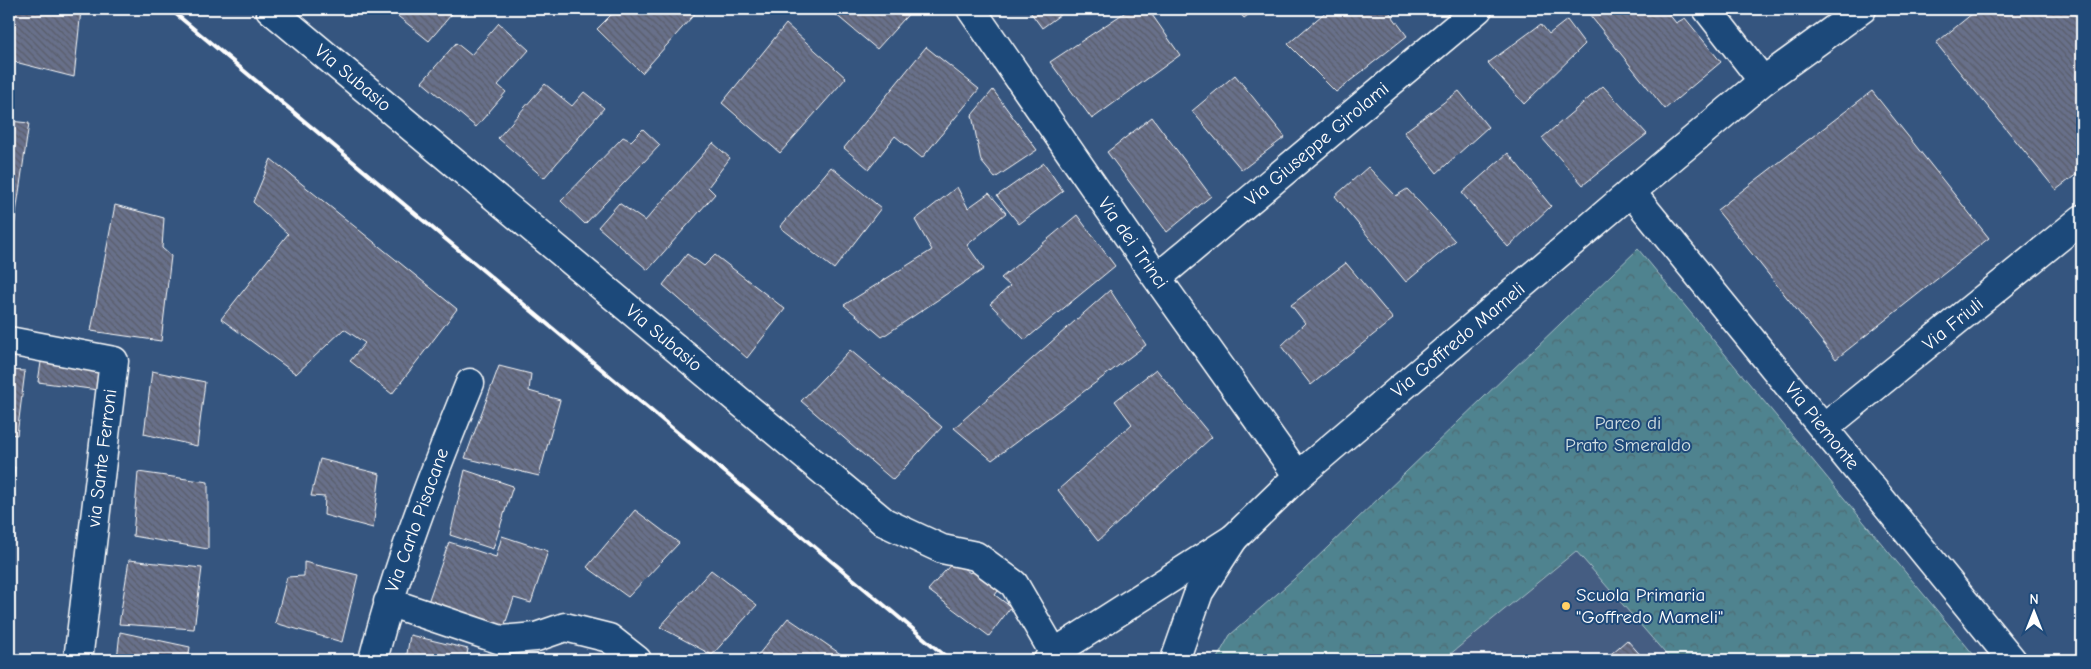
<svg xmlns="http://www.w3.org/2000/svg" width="2091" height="669" font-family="'Comic Neue',sans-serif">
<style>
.built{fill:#445d82}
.park{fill:url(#park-crowns);stroke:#a8c1c7}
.building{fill:url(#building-back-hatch);stroke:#fff}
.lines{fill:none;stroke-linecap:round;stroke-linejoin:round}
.minor-casing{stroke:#fff;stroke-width:31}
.secondary-casing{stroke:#fff;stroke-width:31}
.minor{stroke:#1f4a7a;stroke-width:28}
.secondary{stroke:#1f4a7a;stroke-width:28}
.rail{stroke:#fff;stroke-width:4}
.poi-dot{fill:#ffd166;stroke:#1f4a7a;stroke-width:2}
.labels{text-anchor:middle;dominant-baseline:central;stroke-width:4;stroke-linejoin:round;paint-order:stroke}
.street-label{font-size:19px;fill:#fff;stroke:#1f4a7a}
.park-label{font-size:19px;fill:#d3e0e3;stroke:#1f4a7a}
.poi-label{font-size:19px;fill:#fff;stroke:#1f4a7a;text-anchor:start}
</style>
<defs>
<pattern id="park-crowns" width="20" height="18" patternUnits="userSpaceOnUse" patternTransform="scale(1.25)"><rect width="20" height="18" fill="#50838f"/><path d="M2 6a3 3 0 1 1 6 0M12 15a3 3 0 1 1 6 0" fill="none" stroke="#4e6a71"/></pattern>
<pattern id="building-back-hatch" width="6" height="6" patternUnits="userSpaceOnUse" patternTransform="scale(1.25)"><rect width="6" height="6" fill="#68708a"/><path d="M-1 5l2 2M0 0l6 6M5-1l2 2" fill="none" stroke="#595c68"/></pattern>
</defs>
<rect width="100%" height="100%" fill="#35557f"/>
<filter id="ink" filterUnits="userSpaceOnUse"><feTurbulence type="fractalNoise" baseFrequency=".02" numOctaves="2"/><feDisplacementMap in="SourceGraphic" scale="10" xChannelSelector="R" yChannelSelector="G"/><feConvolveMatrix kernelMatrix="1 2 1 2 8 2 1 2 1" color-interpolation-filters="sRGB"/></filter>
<g filter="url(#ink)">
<path class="built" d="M1576,551L1671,660H1443Z"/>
<path class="park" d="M1638,249L1978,660H1671L1576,551L1443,660H1216L1230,635L1302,572Z"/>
<path class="building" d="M9,9L81,10L74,77L15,62L13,30H9Z
M389,9H456L429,41Z
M617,9H699L642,73L597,29Z
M829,9H913L877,49Z
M1028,9H1068L1042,28Z
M1130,9H1148L1180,55L1092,119L1050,62Z
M1236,9H1256L1244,18Z
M1329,9H1387L1407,36L1336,92L1288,44Z
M1585,9H1665L1676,23L1685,18L1721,62L1665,109Z
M1978,9H2082V170L2056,190L1936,43Z
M1567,20L1585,44L1524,104L1488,63L1541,24L1549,34Z
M499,23L529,50L498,85L506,92L476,127L422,82L456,43L471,55Z
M786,24L846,78L780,153L722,103Z
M926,47L979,89L922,158L895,136L869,169L844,148Z
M1235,75L1285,137L1242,170L1192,111Z
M545,84L572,106L584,92L604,108L544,178L498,138Z
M1603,86L1647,134L1583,185L1542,138Z
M993,90L1037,150L995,178L981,161L972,115Z
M1459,91L1488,127L1437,173L1404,132Z
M1872,91L1989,238L1836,359L1717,210Z
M1152,117L1211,196L1167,232L1107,152Z
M9,121L29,123L10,255H9Z
M643,129L660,145L585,224L561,201L623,137L631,141Z
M713,143L730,158L708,187L715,194L648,270L598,227L619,203L645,221Z
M1508,153L1551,206L1508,247L1462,193Z
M271,159L457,309L392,394L350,361L365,343L344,329L296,374L221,319L288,234L253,202Z
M1044,163L1063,191L1019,224L997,196Z
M831,167L881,208L834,269L780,227Z
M1368,167L1396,196L1407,189L1455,241L1406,282L1335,196Z
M957,187L968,208L989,193L1006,213L967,245L984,269L882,337L844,305L932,250L915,220Z
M115,205L164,218L162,248L171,256L161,341L91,331Z
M1077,215L1115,266L1025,340L990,304L1010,286L1001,278Z
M687,254L704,266L715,255L785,309L747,358L663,285Z
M1346,263L1393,319L1311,385L1281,346L1305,323L1291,305Z
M1110,290L1146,345L992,460L954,428Z
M850,350L942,427L893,480L801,401Z
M42,356L99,366L98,390L38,382Z
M499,366L531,374L529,391L560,400L539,476L465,458Z
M1156,369L1212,437L1098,541L1058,490L1132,424L1115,401Z
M9,370L25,371L17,435L9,434Z
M152,371L205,382L197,446L144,434Z
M320,459L380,474L373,528L324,515L325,497L311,496Z
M9,467H15L9,511Z
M465,470L513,486L493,549L450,535Z
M138,472L208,482V549L133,536Z
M635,510L679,543L628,597L587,567Z
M502,536L548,551L531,603L514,598L503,630L427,605L449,542L496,557Z
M129,560L202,568L194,629L119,624Z
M954,561L970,573L977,565L1001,587L995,595L1011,607L989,636L928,590Z
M304,562L358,575L342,642L275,623L287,577L304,576Z
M711,570L757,605L712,655L660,627Z
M788,618L845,657L843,660H754Z
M120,632L190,647L188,660H117Z
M410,635L468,649L466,660H406Z
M1627,640L1645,660H1604Z"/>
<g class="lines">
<g class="minor-casing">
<path id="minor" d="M270,9L884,522L942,549L976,556L1014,584L1054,653
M971,9L1157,278L1298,476
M1707,9L1763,81
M1631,192L2012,660
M1157,278L1478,9
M9,341L114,361L78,660
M1824,428L2082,219
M388,602L501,640L536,637L565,627L609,638L637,660
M373,660C397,565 433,474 470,383
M1175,660L1199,592L1234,538"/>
</g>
<g class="secondary-casing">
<path id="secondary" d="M1048,660L1054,653L1234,538L1298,476L1631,192L1763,81L1862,9"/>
</g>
<use href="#minor" class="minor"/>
<use href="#secondary" class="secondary"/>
<path class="rail" d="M170,9L950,660"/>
</g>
</g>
<circle class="poi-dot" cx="1566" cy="606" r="5"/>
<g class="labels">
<g class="street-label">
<text transform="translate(353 78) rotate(40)">Via Subasio</text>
<text transform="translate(1317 144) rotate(-40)">Via Giuseppe Girolami</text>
<text transform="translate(1133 243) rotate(55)">Via dei Trinci</text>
<text transform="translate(1953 324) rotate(-39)">Via Friuli</text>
<text transform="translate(664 338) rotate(40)">Via Subasio</text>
<text transform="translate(1458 340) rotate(-40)">Via Goffredo Mameli</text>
<text transform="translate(1822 426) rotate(51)">Via Piemonte</text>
<text transform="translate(102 458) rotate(-83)">via Sante Ferroni</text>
<text transform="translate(417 520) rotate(-70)">Via Carlo Pisacane</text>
</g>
<g class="park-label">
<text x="1628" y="423">Parco di<tspan x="1628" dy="22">Prato Smeraldo</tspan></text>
</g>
<g class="poi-label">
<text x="1576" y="595">Scuola Primaria<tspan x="1576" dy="22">"Goffredo Mameli"</tspan></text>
</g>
</g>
<rect width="2091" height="669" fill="none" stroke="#1f4a7a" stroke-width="30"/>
<rect x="15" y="15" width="2061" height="639" fill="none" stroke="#fff" stroke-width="2" filter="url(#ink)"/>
<g transform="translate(2034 612)" stroke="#1f4a7a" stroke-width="4" paint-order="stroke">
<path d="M0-4L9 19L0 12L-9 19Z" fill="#ffffff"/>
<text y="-8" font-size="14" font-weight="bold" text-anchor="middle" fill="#ffffff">N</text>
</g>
</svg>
